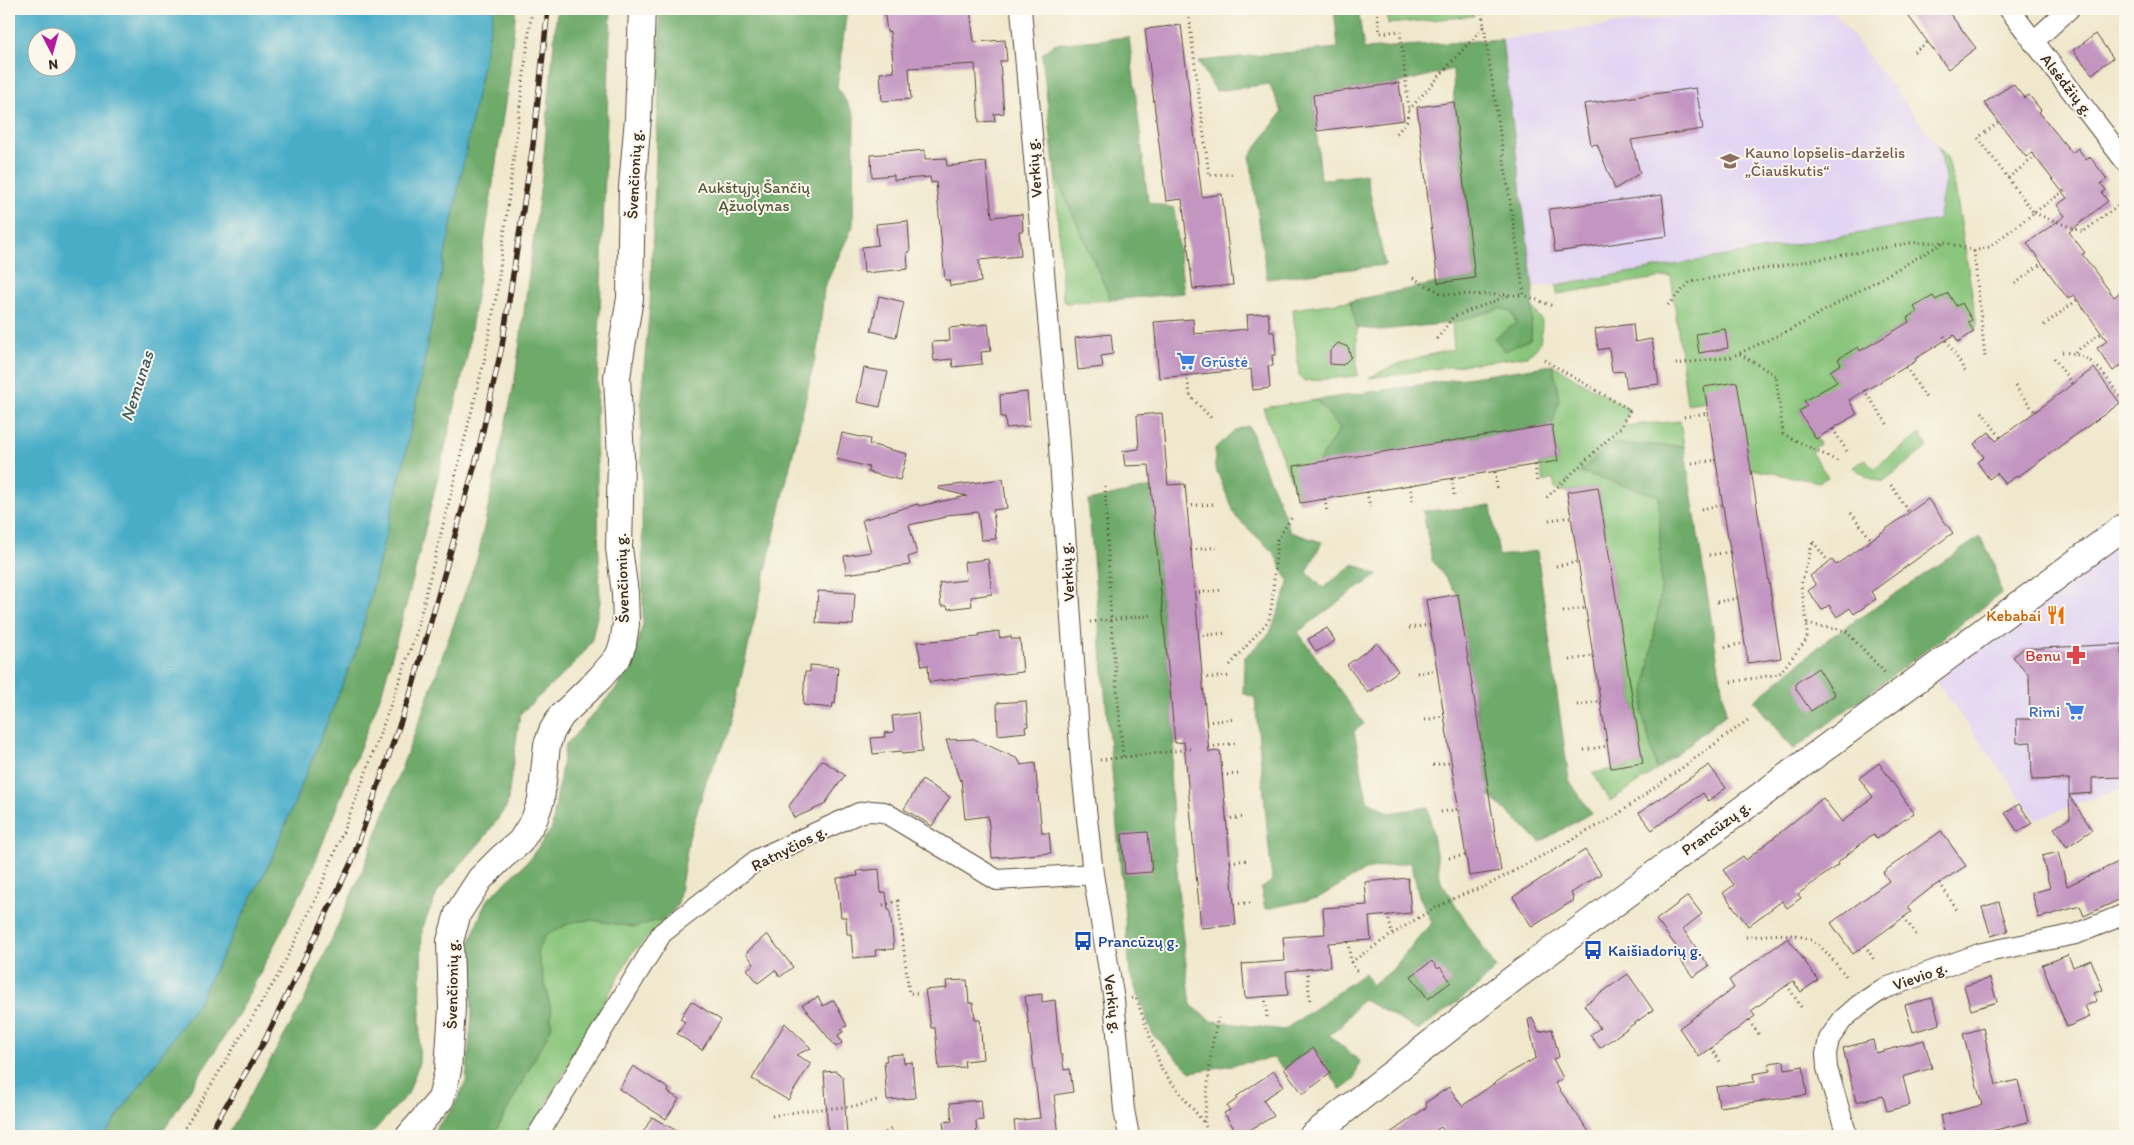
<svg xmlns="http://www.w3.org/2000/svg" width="2134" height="1145" font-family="Itim,sans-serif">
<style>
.built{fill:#e2d4f3}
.green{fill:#89c57b;stroke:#62784c;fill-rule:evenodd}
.forest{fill:#6eaa6b;stroke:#546a44}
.water{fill:#49adc8;stroke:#426c73;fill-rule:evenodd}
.building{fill:#c396c1}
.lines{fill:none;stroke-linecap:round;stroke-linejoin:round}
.minor-casing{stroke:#564638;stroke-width:22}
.tertiary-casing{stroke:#564638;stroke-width:28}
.path{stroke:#564638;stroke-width:3;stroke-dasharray:1 4;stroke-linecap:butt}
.minor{stroke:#fff;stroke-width:20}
.tertiary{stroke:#fff;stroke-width:26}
.rail-casing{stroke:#3b2a1e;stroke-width:5.5}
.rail{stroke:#fbf7ec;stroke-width:4;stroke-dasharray:11;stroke-linecap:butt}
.labels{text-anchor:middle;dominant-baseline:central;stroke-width:4;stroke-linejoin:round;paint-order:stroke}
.street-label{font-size:16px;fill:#3b2a1e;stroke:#fbf7ec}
.education-label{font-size:16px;fill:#785e54;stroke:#fbf7ec;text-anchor:start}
.park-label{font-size:16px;fill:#52583a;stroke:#fbf7ec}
.shop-label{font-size:16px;fill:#366cbe;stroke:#fbf7ec;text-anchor:start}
.food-label{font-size:16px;fill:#c56008;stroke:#fbf7ec;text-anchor:end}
.health-label{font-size:16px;fill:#be3a42;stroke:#fbf7ec;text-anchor:end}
.transit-label{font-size:16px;fill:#164399;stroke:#fbf7ec;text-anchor:start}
.water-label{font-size:18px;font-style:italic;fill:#415e62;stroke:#fbf7ec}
</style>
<rect width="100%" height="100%" fill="#fbf7ec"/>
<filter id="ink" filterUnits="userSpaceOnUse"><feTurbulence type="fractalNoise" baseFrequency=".02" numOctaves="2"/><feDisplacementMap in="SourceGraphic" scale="10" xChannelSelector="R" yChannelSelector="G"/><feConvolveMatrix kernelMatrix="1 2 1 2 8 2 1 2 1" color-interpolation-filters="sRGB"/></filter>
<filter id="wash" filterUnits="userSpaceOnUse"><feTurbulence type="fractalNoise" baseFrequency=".0096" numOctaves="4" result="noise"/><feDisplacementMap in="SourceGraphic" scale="20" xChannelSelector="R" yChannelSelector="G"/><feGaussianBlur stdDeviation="1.12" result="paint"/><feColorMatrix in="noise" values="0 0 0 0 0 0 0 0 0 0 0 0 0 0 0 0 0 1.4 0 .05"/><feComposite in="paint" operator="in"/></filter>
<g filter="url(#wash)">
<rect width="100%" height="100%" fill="#f0e8cd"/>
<path class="built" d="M1731,9H1832L1938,146L1946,176L1939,220L1556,285L1533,287L1502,39Z
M2125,540V787L2036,819L1935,680Z"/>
<path class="green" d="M1387,9H1473L1474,16L1388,24Z
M1938,146L1948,159L1956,192L1977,325L1974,332L1968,322L1972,320L1962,303L1956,306L1948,293L1936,300L1933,296L1917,312L1907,318L1909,322L1860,351L1858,347L1838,359L1841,364L1830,371L1839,385L1826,389L1805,401L1807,406L1799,411L1820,444L1811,452L1828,477L1819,482L1751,469L1704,387L1706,401L1687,404L1671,276L1557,294L1556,285L1938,220L1946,176Z
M1055,174L1111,300L1066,303L1063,301Z
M1350,301L1357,328V376L1304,381L1299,375L1293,309ZM1338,343L1344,344L1351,352V357L1343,365L1332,361L1330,351Z
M1532,306L1542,321C1541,338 1543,346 1527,356L1369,378C1396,362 1424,356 1454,349L1452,323L1500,308L1511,312L1517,324L1531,339Z
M1553,365L1630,410L1622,426L1680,421L1684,446L1609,444L1581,472L1659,495L1661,591L1642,712L1657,770L1610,801L1593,773L1643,763L1598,487L1567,492L1555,489L1553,479L1544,482L1539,464L1558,461L1552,425L1559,399Z
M1316,400L1340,428L1318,463L1300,503L1263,408Z
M1920,434L1928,447L1882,482L1867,477L1853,467L1865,459L1874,468Z
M667,918L632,953L528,1136H493L551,1028V1010L537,951L546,935L572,922L591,920L634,927Z"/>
<path class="forest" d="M494,9H516L508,83L467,357L412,583L382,692L310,875L239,1014L160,1136H104L199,1001L272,858L358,646L405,457Z
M557,9H611L596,423L600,603L591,643L575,663L520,714L507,806L484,838L439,889L422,928L419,1063L408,1094L369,1136H227L303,1003L363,869L420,719L478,556L515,379L542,176Z
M659,9H847L837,87L854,114L853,226L824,288L819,341L728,734L707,779L689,838L678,904L667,918L634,927L591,920L572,922L546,935L537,951L551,1010V1028L493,1136H429L453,1108L466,1082L472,1013L469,944L486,901L528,861L552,828L565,746L619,685L634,656L643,624L641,398L650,305L660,60Z
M1334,9H1358L1364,49L1502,39L1533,287L1531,339L1505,351L1494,338L1517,323L1511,312L1500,308L1452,323L1380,330L1357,328L1350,301L1438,283L1475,278L1454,103L1453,69L1399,83L1313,95L1321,180L1366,174L1385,265L1267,279L1250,156L1282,112L1269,84L1216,91L1198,61L1338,48Z
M1129,37L1148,202L1174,208L1184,293L1111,300L1055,174L1042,54L1054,44Z
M1553,365L1559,399L1552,425L1318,463L1340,428L1316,400Z
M1248,426C1255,435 1255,444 1259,455C1269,481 1282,505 1290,532L1322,542L1307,572L1323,588L1354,564L1378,575L1353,591L1298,632L1364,724L1354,731L1367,800L1389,813L1428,807L1441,882L1496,968L1476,988L1419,1030L1362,999L1339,1028L1329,1035L1360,1061L1354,1080L1341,1090L1313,1048L1284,1069L1273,1058L1191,1072L1153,1035L1130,974L1088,501L1151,487L1175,743L1170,773L1180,913L1191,1005L1211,1021L1284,1030L1365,973L1371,985L1391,971L1432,922L1419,896L1411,862L1365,870L1318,898L1265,909L1261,889L1272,881L1255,698L1243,693L1244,658L1270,633L1289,583L1274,553L1236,517L1215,467V448L1235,430Z
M1609,444L1684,446L1726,714L1657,770L1642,712L1661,591L1659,496L1580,472Z
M1491,506L1499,556L1537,551L1569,780L1591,813L1540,842L1490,796L1458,595L1432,560L1423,511Z
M1980,537L1995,565L2001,594L1793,750L1754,701L1828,639Z"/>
<path class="water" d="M9,9H494L405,457L358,646L272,858L199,1001L104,1136H9ZM38,38H68V68H38Z"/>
<g id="blocks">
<path class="building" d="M884,9H970L974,42L1005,40L1007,61H1000L1004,113L994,114L995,121L979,122L975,64L909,68L911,99L882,101L880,73L894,72L890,31L887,32Z
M1903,9H1946L1976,48L1948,69Z
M1181,25L1202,197L1222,194L1233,285L1193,289L1182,199L1166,201L1145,29Z
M2096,34L2113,58L2092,74L2073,50Z
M1399,83L1404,120L1317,131L1313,95Z
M2013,84L2024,98L2029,95L2041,110L2039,112L2072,153L2078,148L2086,160L2090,157L2107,179L2101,184L2106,190L2102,193L2108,201L2069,232L2085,253L2082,254L2114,297L2125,288V362L2113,371L2097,348L2107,341L2074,295L2068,299L2027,243L2065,216L2057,205L2067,198L2032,153L2026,157L1984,103Z
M1696,88L1703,129L1631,140L1640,173L1615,189L1597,144L1591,145L1584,104Z
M1454,102L1475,278L1438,283L1417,107Z
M925,150V159L946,158L947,166L986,162L992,217L1022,214L1023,231H1019L1021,256L979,260L981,282L950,286L949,280H945L936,182L931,183L930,177L894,180V175L872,177L871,155Z
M1662,195L1667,236L1555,252L1549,209Z
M908,221L910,252H907L908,269L864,273L862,247L878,245L876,224Z
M1948,293L1956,306L1962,303L1972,320L1968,322L1974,332L1958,342L1954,335L1915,359L1916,361L1849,400L1857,414L1816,439L1799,411L1807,406L1804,401L1837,382L1830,371L1841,364L1838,359L1858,347L1860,351L1884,337L1909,322L1907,318L1917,312L1914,307L1933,296L1936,300Z
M879,296L904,302L896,337L871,331Z
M1268,313L1270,332H1274L1276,355H1272L1273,366H1268L1270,388L1253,390L1251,369L1159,378L1154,322L1193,319L1194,334L1248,329L1247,315Z
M988,324L991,351L981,352L982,364L953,367L952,359L934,361L932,342L950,341L949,328Z
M1633,324L1635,342L1652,339L1659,384L1627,388L1624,371L1612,372L1609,348L1598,350L1595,329Z
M1725,329L1728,348L1699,353L1696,334Z
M1111,334L1113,354L1101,356L1103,367L1078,370L1075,338Z
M1338,343L1348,347L1351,357L1343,365L1330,364V351Z
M864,368L888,372L880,407L857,402Z
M2094,368L2120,403L2019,476L2018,475L2005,484L1997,473L1989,479L1977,462L1984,457L1974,444L1989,432L1996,441Z
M1737,382L1781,658L1748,663L1704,387Z
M1027,392L1030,426L1006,428L1005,417H1001L1000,395Z
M1162,413L1168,485L1185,484L1209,752L1220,751L1236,925L1201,928L1184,742L1175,743L1149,465L1125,466L1123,451L1139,449L1137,415Z
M1552,425L1558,461L1300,503L1294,466Z
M842,433L870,439L869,444L907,454L900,480L868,472L869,467L836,459Z
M1003,479L1007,508L993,510L996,539L981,540L978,512L946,515V517L909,525L917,554L908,557L910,565L846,574L844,556L871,552L862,520L918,504L919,506L967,496L939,489V487Z
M1598,487L1643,763L1611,768L1567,492Z
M1928,499L1953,533L1871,592L1876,599L1854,614L1850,608L1837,617L1829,605L1822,610L1808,591L1816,585L1810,576L1832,560L1836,565Z
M988,559L992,594L971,597L972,606L948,609L947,606H941L939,583L966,580L964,562Z
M818,591L855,593L853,625L816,623Z
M1458,594L1501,871L1469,876L1426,600Z
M1327,628L1335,641L1316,652L1308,639Z
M999,631V638L1011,636V639H1020L1023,672L929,682L928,665L922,666L917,642L979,637V634Z
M1377,643L1398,671L1368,693L1347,665Z
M2122,644L2123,777L2092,778V793L2069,795V779L2032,780L2031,742L2017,743L2016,719H2030L2029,675L2013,657L2023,649Z
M810,665L838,667L835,704L833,703L832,708L803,705L805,672H810Z
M1818,668L1835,695L1811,711L1796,689V683Z
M1026,701L1028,726L1025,727L1026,732L998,735L997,703Z
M918,713L922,752L902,754L901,751L873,754L871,738L885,737L884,733L894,732L892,716Z
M974,739L1018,759L1021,765L1035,763L1042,833H1049L1051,853L992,858L988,816L965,819L961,779L960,781L946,740Z
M822,760L845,775L824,805L794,818L789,806Z
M1879,763L1914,813L1877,839L1873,834L1837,863L1838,865L1798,894L1801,898L1787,908L1782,901L1748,926L1723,893L1734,885L1723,870L1743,856L1746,860L1823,798L1842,822L1873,797L1859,778Z
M1709,765L1726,788L1708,801L1703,793L1652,830L1639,813Z
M922,780L950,797L932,826L904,809Z
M2069,795L2092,830L2067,847L2054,828L2070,818Z
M2019,804L2032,823L2018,832L2005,813Z
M1941,831L1966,866L1931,888L1907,907L1911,912L1853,954L1831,923L1889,881L1883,872Z
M1148,832L1152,872L1125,874L1122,834Z
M1585,850L1601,874L1571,893L1574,900L1532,927L1513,897Z
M2058,852L2067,886L2125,859V897L2084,916L2080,906L2039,918L2032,893L2050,888L2042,856Z
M879,869L881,893L886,892L888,910H890L894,949L875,950L876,956L853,958L851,934H847L846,917H841L837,878L858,876L857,871Z
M1408,878L1411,913L1369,917L1371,940L1328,943L1330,967L1286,971L1288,995L1245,998L1242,964L1285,961L1283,937L1325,934L1323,908L1367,905L1365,882Z
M1688,896L1702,914L1683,929L1709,966L1693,977L1678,957L1682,954L1656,920Z
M1999,902L2008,931L1991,936L1982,907Z
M767,934L793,967L780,977L775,970L758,983L747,969L754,964L746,953Z
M1788,938L1818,980L1801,992L1793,981L1751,1011L1755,1016L1699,1057L1679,1028L1734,988L1729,980Z
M2068,955L2073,967L2091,960L2103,990L2094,993L2097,1001L2085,1006L2090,1017L2067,1027L2042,965Z
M1432,961L1438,969L1440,967L1451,982L1428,999L1411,976Z
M1628,974L1653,1010L1600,1048L1590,1035L1600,1028L1584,1005Z
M1990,978L1997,1002L1971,1010L1964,986Z
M967,980L969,1003H973L975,1020H980L983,1059L964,1061L965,1067L939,1069L935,1028H931L925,990L947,988L946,981Z
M1042,994V1002L1055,1000L1060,1055H1062L1064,1070L1070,1069L1073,1092L1054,1095L1059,1136H1016L1014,1121L1040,1118L1025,996Z
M818,997L823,1006L834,1000L847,1026L841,1029L843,1032L838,1035L842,1043L836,1047L802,1005Z
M1932,998L1940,1024L1913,1032L1905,1005Z
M691,1001L721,1020L702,1050L677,1034L685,1022L680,1019Z
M1532,1018L1539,1032L1552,1029L1559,1057L1553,1059L1563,1078L1555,1083L1592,1136H1447L1441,1127L1428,1136H1386L1427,1107L1425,1103L1449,1087L1462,1106L1508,1074L1536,1058L1528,1020Z
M785,1023L811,1048L796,1055L811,1063L788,1100L752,1079Z
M1983,1028L1996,1085L2018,1080L2028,1122L1979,1134V1136H1945L1940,1116L1982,1105L1963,1034Z
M1873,1040L1876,1053L1924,1040L1932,1068L1903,1077L1910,1105L1887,1111L1883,1096L1856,1102L1843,1048Z
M1313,1048L1331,1073L1303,1094L1284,1069Z
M903,1054L904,1063L912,1062L915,1098L887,1100L884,1061H887L886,1055Z
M1784,1061L1785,1069L1803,1066L1807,1095L1719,1107L1716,1087L1754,1082L1753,1074L1770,1071L1769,1063Z
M633,1066L669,1089L668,1092L679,1099L666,1119L619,1089Z
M836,1071L843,1077L847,1136H828L824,1072Z
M1274,1071L1284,1086L1263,1100L1274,1116L1239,1136L1224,1113L1230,1110L1227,1106L1237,1099L1236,1098L1241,1093Z
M981,1100L983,1120L976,1121L977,1136H945L943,1122L952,1121L950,1103Z
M652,1117L686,1136H641Z"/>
</g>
</g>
<g filter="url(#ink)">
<use href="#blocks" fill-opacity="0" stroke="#564638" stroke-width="1"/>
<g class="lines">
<g class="minor-casing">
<path id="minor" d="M1021,9L1058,432L1081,762L1093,874L1114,1000L1124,1110L1129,1136
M2009,9L2125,161
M2033,42L2069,9
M537,1136L662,933L758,859L859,813L871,811L884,812L997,880L1093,874
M1847,1136L1827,1068L1826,1054L1829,1039L1843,1019L1859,1005L1883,989L1982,953L2076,934L2125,914"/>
</g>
<g class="tertiary-casing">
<path id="tertiary" d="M409,1136L441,1099L448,1070L452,1008L450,941L458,913L480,879L502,857L520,842L534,820L541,800L547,745L552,731L561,716L600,678L618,657L623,644L626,624L625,593L619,548L621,458L617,377L630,298L632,187L638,118L642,9
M1312,1136L1514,978L2125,526"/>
</g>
<path class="path" d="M1377,9L1380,33L1400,31L1409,110L1406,123L1394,136
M1189,18L1209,175L1235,174
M1484,26L1524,295L1553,306
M1914,52L1928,42
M1409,110L1484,26L1481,9
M2008,178L2035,157
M2035,212L2067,189
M2034,213L2083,232L2125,200
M1974,251L1985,357
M1413,278L1443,294L1523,295
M2015,284L2042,263
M1668,305L1690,282L1910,243L1944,242L1974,251L1989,247L2034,213L1978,138L1999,122
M2044,325L2077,300
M1944,336L1965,371
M1437,339L1453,317L1510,295
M2062,352C2096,354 2107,379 2125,404
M2075,352L2106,330
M1740,354L1776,376L1783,434L1837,461
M2054,358L2072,384
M1544,360L1630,410L1621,427L1546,498
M1676,364L1731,357L1794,328L1943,243
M1906,367L1926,398
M1186,375L1191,397L1212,419
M2015,386L2035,412
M1864,390L1888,425
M1982,412L2001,438
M1684,417L1708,413
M1833,429L1848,453
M1692,463L1716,460
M1535,465L1537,483
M1495,472L1497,489
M1452,479L1454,495
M1410,485L1413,501
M1891,485L1909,512
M1105,486L1111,620L1123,757
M1367,492L1370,507
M1325,499L1327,513
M1187,506L1214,504
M1701,509L1723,505
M1851,513L1871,539
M1549,520L1571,517
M1813,542L1829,562
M1191,550L1218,547
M1709,555L1730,552
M1556,566L1578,562
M1194,593L1222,590
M1717,602L1738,598
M1563,612L1585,608
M1090,622L1154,615
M1807,624L1846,631L1887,675
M1409,628L1430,625
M1198,636L1227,633
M1725,647L1745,643
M1570,660L1593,656
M1230,665L1269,620L1272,603L1277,540L1292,517
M1417,673L1437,670
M1202,678L1231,676
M1731,682L1779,674L1807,639V624L1801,585L1813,542
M1577,705L1600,701
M1425,720L1444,716
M1206,722L1235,719
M1209,747L1237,743
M1584,750L1608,746
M1100,760L1191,749
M1433,765L1451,762
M1222,775L1240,774
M1441,812L1459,809
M1226,819L1244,817
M1449,858L1466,855
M1230,862L1247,860
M1940,883L1958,912
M1234,904L1251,903
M883,905L898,901L909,993L917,994
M1388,915L1392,934
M1904,917L1917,936
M1746,937C1766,935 1795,931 1813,941C1826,950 1836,964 1846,976
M1348,942L1351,962L1357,971
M1865,945L1874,960
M1351,962C1392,935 1437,901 1484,887L1614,817L1748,720
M1307,969L1310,1003
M1787,985L1801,1007
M1265,996L1267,1017
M1132,998H1136L1162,1070L1204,1123
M1749,1021L1760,1036
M1711,1048L1721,1063
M772,1116L808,1110L857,1106L877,1100
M180,1136L279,974L319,892L363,781L415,637L484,362L497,292L532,9
M883,1136V1134L893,1128
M1210,1136L1204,1123L1212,1045L1218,1018"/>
<use href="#minor" class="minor"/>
<use href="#tertiary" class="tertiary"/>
<g class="rail-casing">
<path id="rail" d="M208,1136L265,1040L352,861L412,689L477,457L502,346L533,145L548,9"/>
</g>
<use href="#rail" class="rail"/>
</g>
</g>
<defs>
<g id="school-bare" transform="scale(1.5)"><path d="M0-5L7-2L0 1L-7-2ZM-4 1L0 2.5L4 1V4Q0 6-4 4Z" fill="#8d6e63" stroke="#fbf7ec" stroke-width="2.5" paint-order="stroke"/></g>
<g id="supermarket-bare" transform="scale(1.5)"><path d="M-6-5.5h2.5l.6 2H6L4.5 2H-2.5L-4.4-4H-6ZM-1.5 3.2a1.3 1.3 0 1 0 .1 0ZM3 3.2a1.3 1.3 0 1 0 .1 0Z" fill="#3f7fe0" stroke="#fbf7ec" stroke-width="2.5" paint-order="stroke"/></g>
<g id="restaurant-bare" transform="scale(1.5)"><path d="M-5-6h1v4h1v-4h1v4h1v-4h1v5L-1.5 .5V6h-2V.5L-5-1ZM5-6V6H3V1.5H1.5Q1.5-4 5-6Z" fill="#e8710a" stroke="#fbf7ec" stroke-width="2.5" paint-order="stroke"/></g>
<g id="pharmacy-bare" transform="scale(1.5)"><path d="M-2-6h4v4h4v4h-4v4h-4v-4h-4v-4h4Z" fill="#e0444e" stroke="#fbf7ec" stroke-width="2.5" paint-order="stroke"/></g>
<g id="bus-bare" transform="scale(1.5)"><path d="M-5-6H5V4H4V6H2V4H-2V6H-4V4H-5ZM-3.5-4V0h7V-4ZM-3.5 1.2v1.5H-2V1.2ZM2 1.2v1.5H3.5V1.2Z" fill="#1a4fb4" stroke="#fbf7ec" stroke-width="2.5" paint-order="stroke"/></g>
</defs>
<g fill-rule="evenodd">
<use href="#school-bare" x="1730" y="161"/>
<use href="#supermarket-bare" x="1186" y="361"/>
<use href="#restaurant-bare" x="2056" y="615"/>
<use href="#pharmacy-bare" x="2076" y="655"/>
<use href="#supermarket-bare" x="2075" y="711"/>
<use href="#bus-bare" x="1083" y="941"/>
<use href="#bus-bare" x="1593" y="950"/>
</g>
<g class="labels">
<g class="street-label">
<text transform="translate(2067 85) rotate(52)">Alsėdžių g.</text>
<text transform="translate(1034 168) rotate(-95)">Verkių g.</text>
<text transform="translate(634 174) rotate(-87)">Švenčionių g.</text>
<text transform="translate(1067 572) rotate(-94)">Verkių g.</text>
<text transform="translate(622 578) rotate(-92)">Švenčionių g.</text>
<text transform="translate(1716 828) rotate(-36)">Prancūzų g.</text>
<text transform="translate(789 848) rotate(-27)">Ratnyčios g.</text>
<text transform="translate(1920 976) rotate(-20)">Vievio g.</text>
<text transform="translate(452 984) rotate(-89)">Švenčionių g.</text>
<text transform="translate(1113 1004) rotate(83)">Verkių g.</text>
</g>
<g class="education-label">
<text x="1745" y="152">Kauno lopšelis-darželis<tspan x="1745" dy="18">„Čiauškutis“</tspan></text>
</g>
<g class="park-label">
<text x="754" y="187">Aukštųjų Šančių<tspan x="754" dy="18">Ąžuolynas</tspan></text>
</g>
<g class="shop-label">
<text x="1201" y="361">Grūstė</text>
<text x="2060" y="711" text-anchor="end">Rimi</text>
</g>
<g class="food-label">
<text x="2041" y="615">Kebabai</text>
</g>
<g class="health-label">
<text x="2061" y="655">Benu</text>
</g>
<g class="transit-label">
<text x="1098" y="941">Prancūzų g.</text>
<text x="1608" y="950">Kaišiadorių g.</text>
</g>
<g class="water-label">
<text transform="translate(137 386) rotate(-72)">Nemunas</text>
</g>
</g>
<rect width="2134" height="1145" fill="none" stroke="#fbf7ec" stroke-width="30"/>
<g transform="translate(52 52) rotate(174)"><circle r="24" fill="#fbf7ec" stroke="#aea59a"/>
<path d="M0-4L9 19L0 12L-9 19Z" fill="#b5179e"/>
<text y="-8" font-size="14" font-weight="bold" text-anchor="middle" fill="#3b2a1e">N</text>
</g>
</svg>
